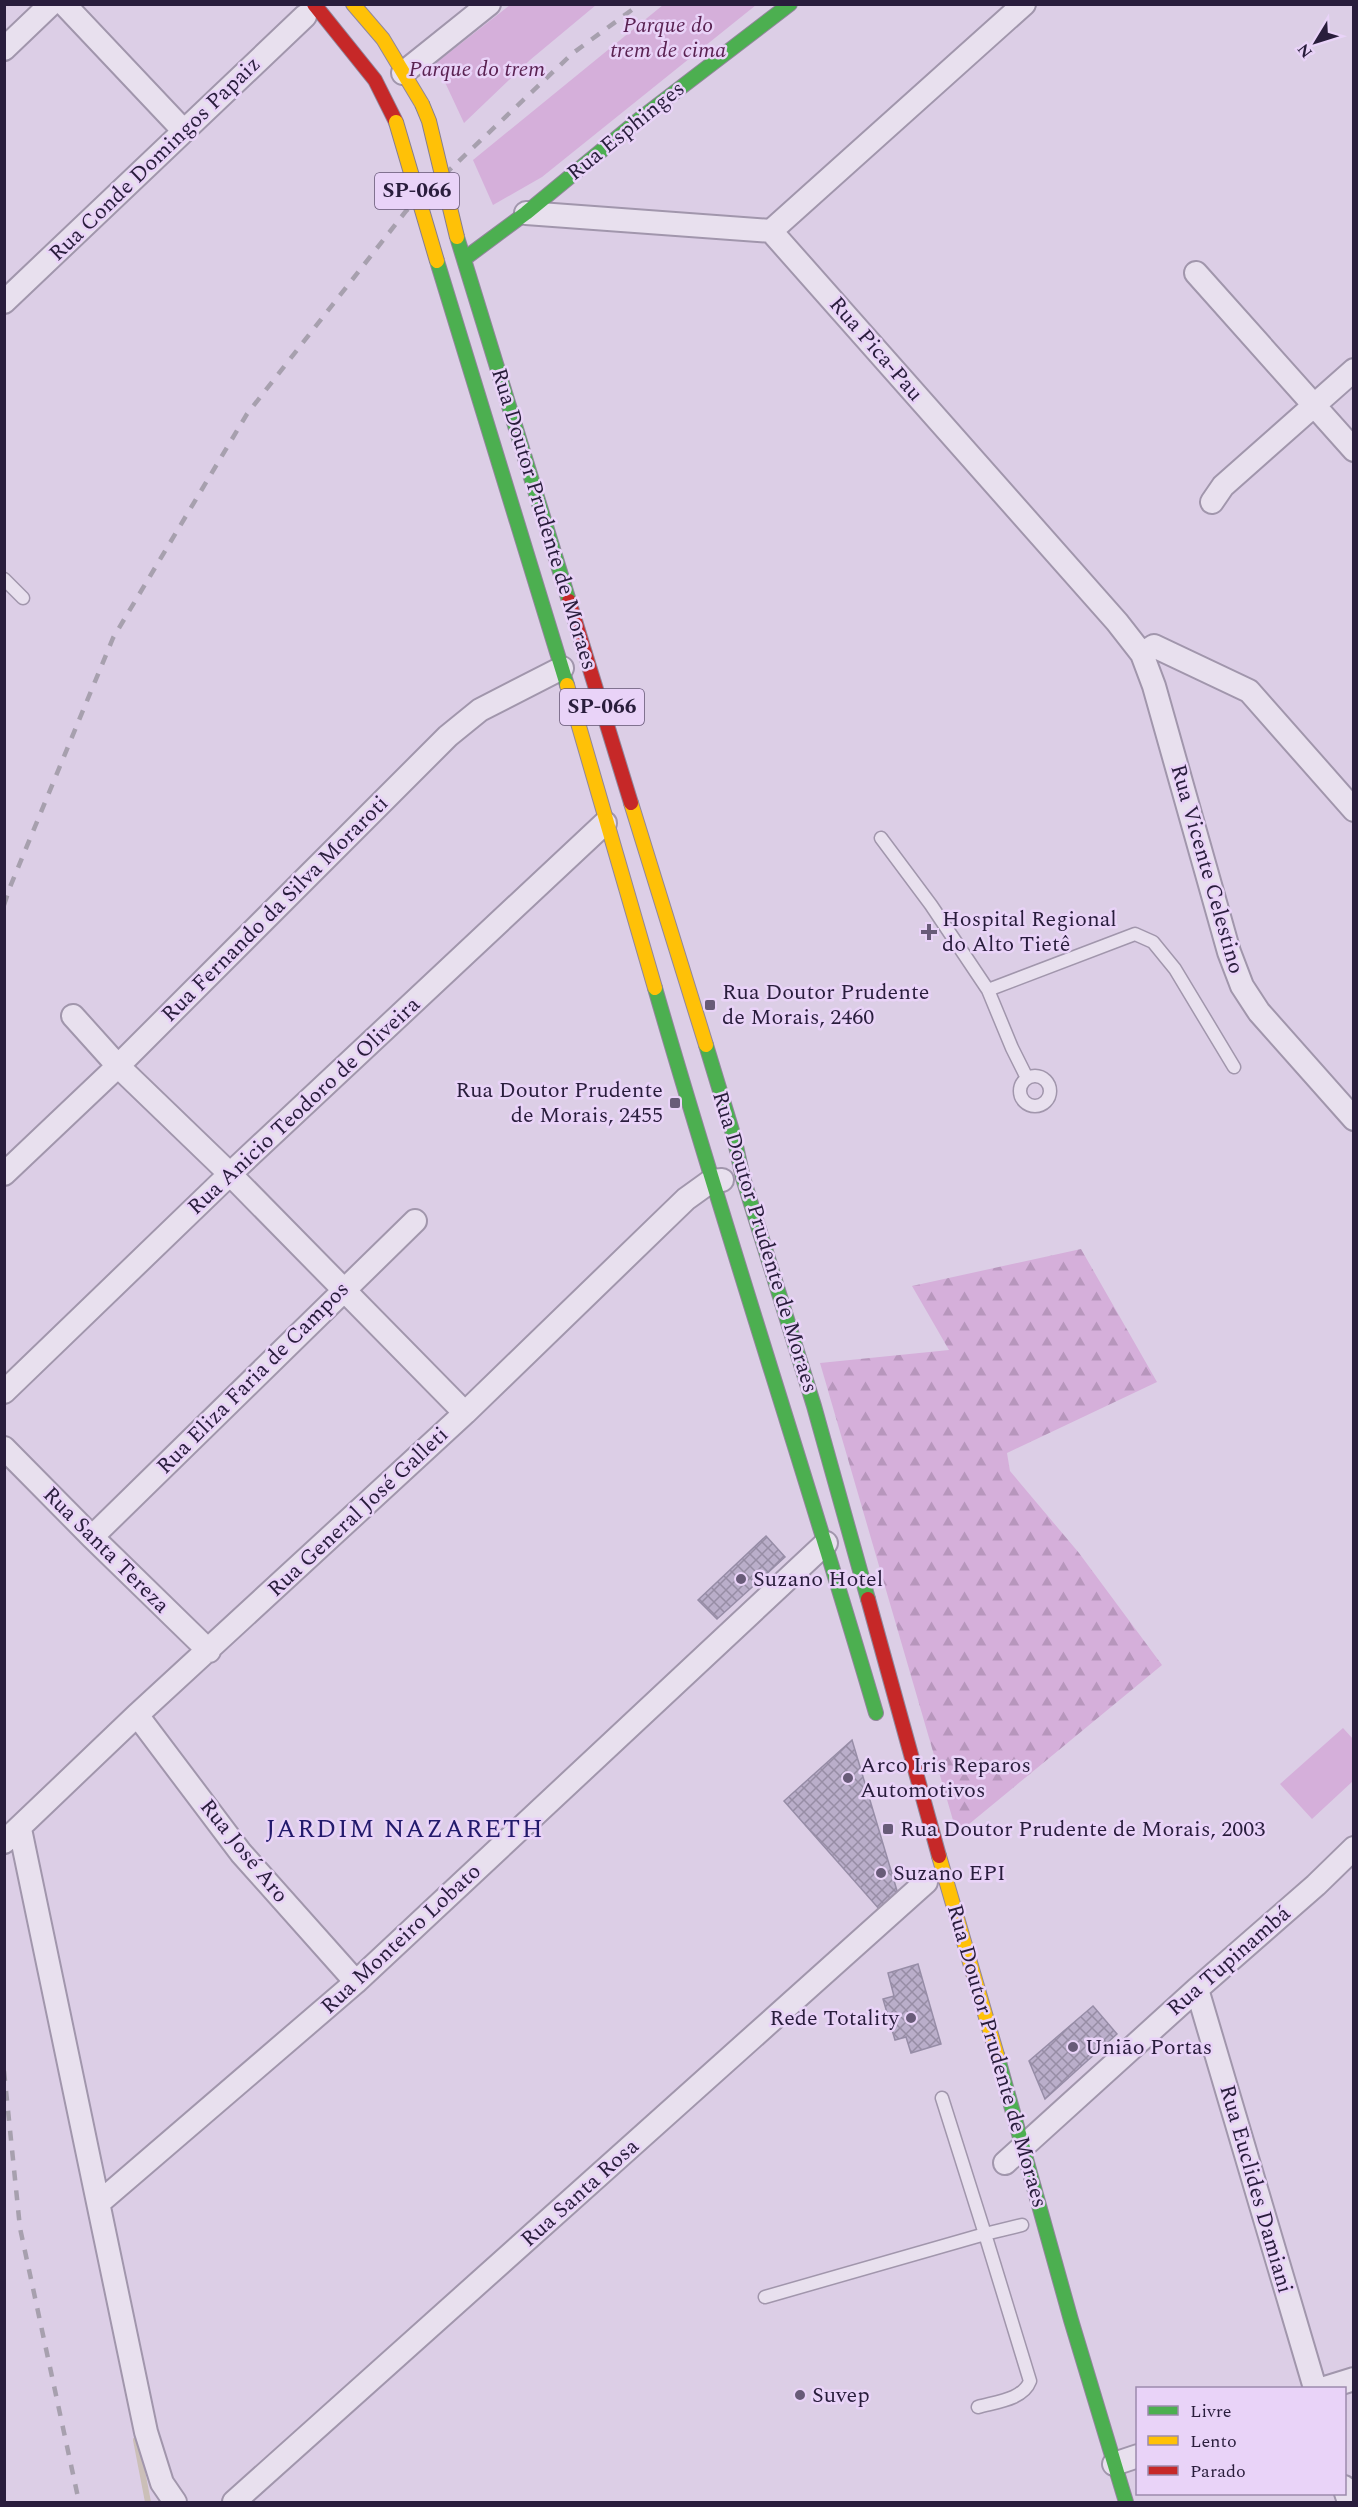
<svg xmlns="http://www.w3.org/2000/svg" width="1358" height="2507" font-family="Spectral,serif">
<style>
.forest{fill:url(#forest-firs)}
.park{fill:#d5afda}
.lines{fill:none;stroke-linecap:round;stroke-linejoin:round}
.stream{stroke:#cbbfb8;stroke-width:6}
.building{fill:url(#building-cross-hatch);stroke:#978da7;stroke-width:1.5}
.lane-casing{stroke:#a196ac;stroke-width:15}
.street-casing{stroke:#a196ac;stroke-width:26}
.fast-casing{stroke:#91869b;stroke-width:16}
.slow-casing{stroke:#91869b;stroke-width:16}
.jam-casing{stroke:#91869b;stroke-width:16}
.lane{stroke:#e8e0ee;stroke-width:12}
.street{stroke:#e8e0ee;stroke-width:22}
.fast{stroke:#4caf50;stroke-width:14}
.slow{stroke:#ffc107;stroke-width:14}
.jam{stroke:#c62828;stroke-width:14}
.rail{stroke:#a7a0ae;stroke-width:4.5;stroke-dasharray:10 10;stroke-linecap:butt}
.slow-bridge-casing{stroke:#877e91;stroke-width:16;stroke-linecap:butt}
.slow-bridge{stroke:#ffc107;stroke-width:14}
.poi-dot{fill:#685b78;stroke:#e9d3f8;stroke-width:2}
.labels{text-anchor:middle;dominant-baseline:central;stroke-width:5;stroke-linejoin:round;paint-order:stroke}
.shield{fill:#e9d3f8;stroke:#635474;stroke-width:1.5}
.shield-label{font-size:21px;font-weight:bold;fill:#291d3c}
.park-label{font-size:22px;font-style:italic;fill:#5a2252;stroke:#e9d3f8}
.street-label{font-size:22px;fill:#291d3c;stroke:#e9d3f8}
.poi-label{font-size:22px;fill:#291d3c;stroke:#e9d3f8;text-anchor:start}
.quarter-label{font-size:26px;letter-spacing:1.5px;fill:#221a6b;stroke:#e9d3f8}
</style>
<defs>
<pattern id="forest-firs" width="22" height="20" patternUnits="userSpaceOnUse" patternTransform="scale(1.5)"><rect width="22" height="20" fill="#d5afda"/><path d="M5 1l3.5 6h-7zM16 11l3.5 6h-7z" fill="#b796bc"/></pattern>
<pattern id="building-cross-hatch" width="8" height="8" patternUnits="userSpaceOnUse" patternTransform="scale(1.5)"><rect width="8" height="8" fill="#baaeca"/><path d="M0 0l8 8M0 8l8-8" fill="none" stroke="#978da5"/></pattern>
</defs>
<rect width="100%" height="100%" fill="#dccee6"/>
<path class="forest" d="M1081,1249L1157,1382L1007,1453L1010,1471L1079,1553L1162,1665L957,1834L820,1363L949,1350L912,1286Z"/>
<path class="park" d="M510,5H596L530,60L464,123L436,63Z
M663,5H756L542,177L493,205L473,160Z
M1343,1728L1353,1739V1781L1312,1819L1280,1784Z"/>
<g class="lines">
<path class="stream" d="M136,2440L148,2502"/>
</g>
<path class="building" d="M766,1536L785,1557L717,1619L698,1600Z
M852,1740L898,1894L880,1910L784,1801Z
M918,1964L941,2044L911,2053L906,2037L895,2040L883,1999L894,1996L888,1973Z
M1093,2006L1117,2034L1045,2099L1029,2061Z"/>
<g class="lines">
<g class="lane-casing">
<path id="lane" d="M4,579L23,598
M881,838L931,905L988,990L1012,1048L1027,1078
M988,990L1135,934L1153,942L1175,969L1234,1067
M1020 1091a15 15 0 1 1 30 0a15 15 0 1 1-30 0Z
M765,2297L985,2234L942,2098
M978,2407C995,2402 1023,2400 1030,2381L985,2234L1022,2225"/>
</g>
<g class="street-casing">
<path id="street" d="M64,4L183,130
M4,49L51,4
M403,73L489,4
M526,213L771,231L1117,622L1142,654L1154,686L1229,952L1242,986L1259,1012L1354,1119
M771,231L1024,4
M1196,273L1354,450
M4,302L305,16
M1212,502L1223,486L1354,370
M1142,654L1154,646L1249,691L1354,810
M73,1016L118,1066L230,1174L465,1413
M4,1174L118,1066L448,736L480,710L562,668
M4,1392L230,1174L605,823
M4,1448L92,1537L209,1651
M92,1537L415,1221
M137,1715L241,1853L356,1982
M20,1829L146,2432L162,2483L175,2502
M4,1842L137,1715L465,1413L686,1199L711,1181L722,1180
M1197,1989L1315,2388
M1005,2163L1197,1989L1316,1885L1354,1848
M100,2202L356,1982L826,1543
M1325,2388L1354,2379
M1114,2464L1138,2456
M1344,2487L1349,2502
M234,2502L926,1882"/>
</g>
<g class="fast-casing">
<path id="fast" d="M457,237L569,601
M464,259L526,213L641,118L790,4
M437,261L567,685
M655,988C725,1231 805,1471 876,1713
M706,1045L734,1137L743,1178L814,1406L868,1599
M997,2055L1071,2320L1126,2502"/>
</g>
<g class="slow-casing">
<path id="slow" d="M353,4L383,39L422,104
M567,685L655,988
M631,803L706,1045
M939,1856L997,2055"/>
</g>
<g class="jam-casing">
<path id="jam" d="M314,4L375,80L396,122
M569,601L631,803
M868,1599L939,1856"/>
</g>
<use href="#lane" class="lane"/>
<use href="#street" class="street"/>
<use href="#fast" class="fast"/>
<use href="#slow" class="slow"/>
<use href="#jam" class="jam"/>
<path class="rail" d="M4,905L10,887L113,638L247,414L406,211L573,53L640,4
M4,2071L20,2228L79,2502"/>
<g class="slow-bridge-casing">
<path id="slow-bridge" d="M422,104L429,121L457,237
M396,122L437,261"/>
</g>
<use href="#slow-bridge" class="slow-bridge"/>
</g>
<g class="poi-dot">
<path d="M926 923h6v6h6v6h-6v6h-6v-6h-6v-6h6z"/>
<rect x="704" y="999" width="12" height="12" rx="3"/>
<rect x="669" y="1097" width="12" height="12" rx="3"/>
<circle cx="741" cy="1579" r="6"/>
<circle cx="848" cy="1778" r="6"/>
<rect x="882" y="1823" width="12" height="12" rx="3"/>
<circle cx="881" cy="1873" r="6"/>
<circle cx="911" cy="2018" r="6"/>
<circle cx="1073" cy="2047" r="6"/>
<circle cx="800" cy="2395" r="6"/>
</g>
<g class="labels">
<g class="shield">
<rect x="375" y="173" width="84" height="36" rx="4.5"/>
<rect x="560" y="689" width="84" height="36" rx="4.5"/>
</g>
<g class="shield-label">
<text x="417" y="191">SP-066</text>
<text x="602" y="707">SP-066</text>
</g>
<g class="park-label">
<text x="668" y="25">Parque do<tspan x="668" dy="25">trem de cima</tspan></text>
<text x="477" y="69">Parque do trem</text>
</g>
<g class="street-label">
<text transform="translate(626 131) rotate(-39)">Rua Esphinges</text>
<text transform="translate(155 159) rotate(-44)">Rua Conde Domingos Papaiz</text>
<text transform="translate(876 349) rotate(49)">Rua Pica-Pau</text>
<text transform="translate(544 519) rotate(73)">Rua Doutor Prudente de Moraes</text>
<text transform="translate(1207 869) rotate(74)">Rua Vicente Celestino</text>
<text transform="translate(275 909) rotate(-45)">Rua Fernando da Silva Moraroti</text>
<text transform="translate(304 1106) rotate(-43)">Rua Anicio Teodoro de Oliveira</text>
<text transform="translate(765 1242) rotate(73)">Rua Doutor Prudente de Moraes</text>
<text transform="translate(253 1378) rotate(-45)">Rua Eliza Faria de Campos</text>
<text transform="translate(358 1512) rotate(-43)">Rua General José Galleti</text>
<text transform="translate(106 1550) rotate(45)">Rua Santa Tereza</text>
<text transform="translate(244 1851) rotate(51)">Rua José Aro</text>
<text transform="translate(401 1939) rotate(-43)">Rua Monteiro Lobato</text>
<text transform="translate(1229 1961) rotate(-41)">Rua Tupinambá</text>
<text transform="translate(997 2056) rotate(74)">Rua Doutor Prudente de Moraes</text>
<text transform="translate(1256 2189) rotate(74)">Rua Euclides Damiani</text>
<text transform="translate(580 2193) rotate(-42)">Rua Santa Rosa</text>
</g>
<g class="poi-label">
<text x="942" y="919">Hospital Regional<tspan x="942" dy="25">do Alto Tietê</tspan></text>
<text x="722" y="992">Rua Doutor Prudente<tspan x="722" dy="25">de Morais, 2460</tspan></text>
<text x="663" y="1090" text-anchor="end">Rua Doutor Prudente<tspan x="663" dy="25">de Morais, 2455</tspan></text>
<text x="753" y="1579">Suzano Hotel</text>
<text x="860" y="1765">Arco Iris Reparos<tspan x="860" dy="25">Automotivos</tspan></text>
<text x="900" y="1829">Rua Doutor Prudente de Morais, 2003</text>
<text x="893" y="1873">Suzano EPI</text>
<text x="899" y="2018" text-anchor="end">Rede Totality</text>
<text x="1085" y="2047">União Portas</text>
<text x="812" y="2395">Suvep</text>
</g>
<g class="quarter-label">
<text x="405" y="1829">JARDIM NAZARETH</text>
</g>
</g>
<rect width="1358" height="2507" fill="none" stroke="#291d3c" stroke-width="12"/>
<rect x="1136" y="2387" width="210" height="108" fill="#e9d3f8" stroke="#9c8aad" stroke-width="1.5"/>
<rect x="1148" y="2406" width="30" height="9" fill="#4caf50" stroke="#9c8aad" stroke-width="1.5"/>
<text x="1190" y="2417" font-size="18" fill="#291d3c">Livre</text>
<rect x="1148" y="2436" width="30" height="9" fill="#ffc107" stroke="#9c8aad" stroke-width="1.5"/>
<text x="1190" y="2447" font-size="18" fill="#291d3c">Lento</text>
<rect x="1148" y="2466" width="30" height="9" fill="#c62828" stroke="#9c8aad" stroke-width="1.5"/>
<text x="1190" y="2477" font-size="18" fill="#291d3c">Parado</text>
<g transform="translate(1316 42) rotate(232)" stroke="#e9d3f8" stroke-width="4.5" paint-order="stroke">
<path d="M0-4.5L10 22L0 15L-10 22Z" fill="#291d3c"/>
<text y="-9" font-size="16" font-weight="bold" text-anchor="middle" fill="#291d3c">N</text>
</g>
</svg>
